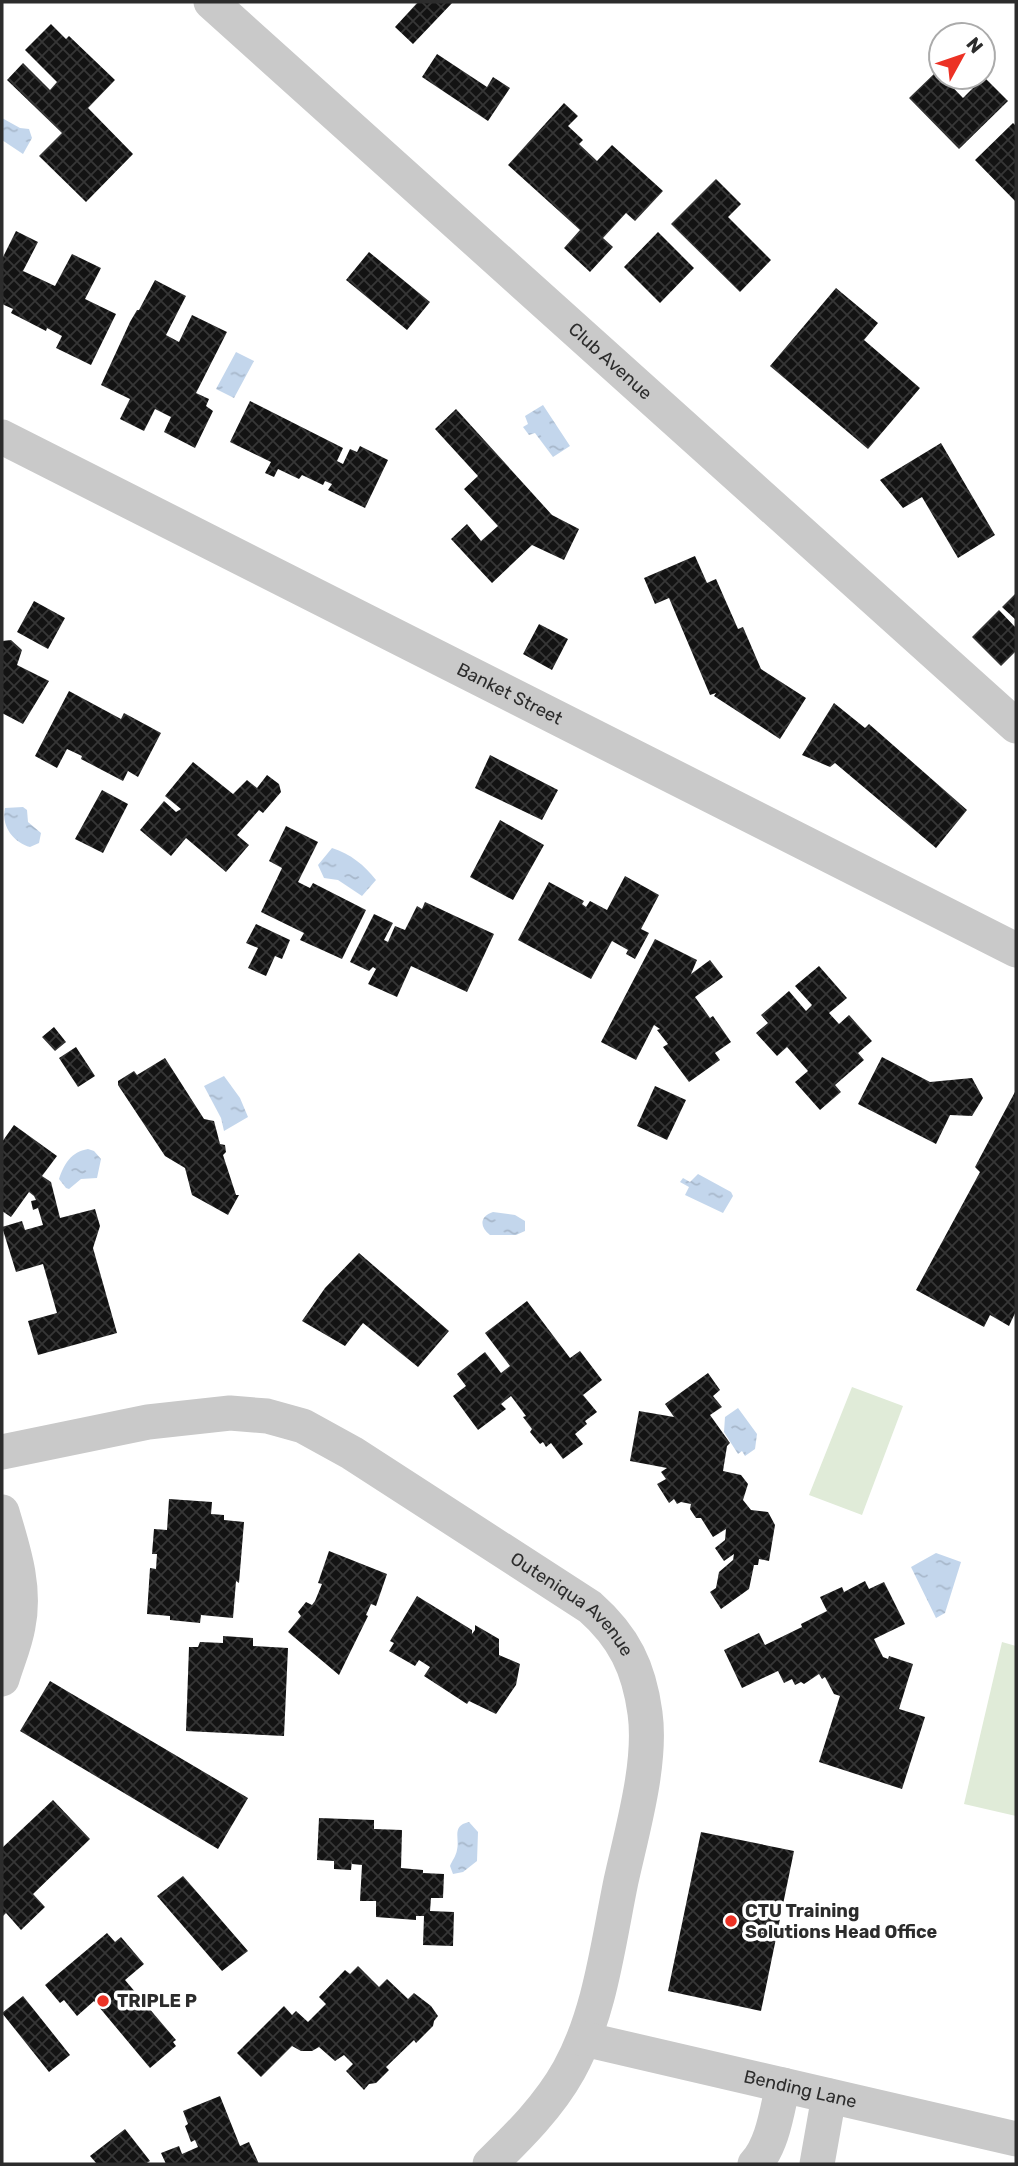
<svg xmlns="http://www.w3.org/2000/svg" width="1018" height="2166" font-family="Rubik,sans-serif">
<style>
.grass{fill:#e0ebd8}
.water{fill:url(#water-ripples)}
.building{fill:url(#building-cross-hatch)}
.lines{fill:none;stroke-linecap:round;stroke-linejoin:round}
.minor{stroke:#c9c9c9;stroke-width:35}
.poi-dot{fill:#ec3225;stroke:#fff;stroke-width:2.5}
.labels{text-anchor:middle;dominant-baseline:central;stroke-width:7;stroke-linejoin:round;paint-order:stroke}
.street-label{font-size:18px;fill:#2c2c2c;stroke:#fff}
.poi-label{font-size:18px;font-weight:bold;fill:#2c2c2c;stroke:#fff;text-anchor:start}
</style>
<defs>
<pattern id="water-ripples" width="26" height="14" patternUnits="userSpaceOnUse" patternTransform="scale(1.75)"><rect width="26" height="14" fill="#c3d6ec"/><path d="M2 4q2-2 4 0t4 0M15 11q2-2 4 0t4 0" fill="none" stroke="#a8b8cb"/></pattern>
<pattern id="building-cross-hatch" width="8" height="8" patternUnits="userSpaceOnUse" patternTransform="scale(1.75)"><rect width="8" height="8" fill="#131313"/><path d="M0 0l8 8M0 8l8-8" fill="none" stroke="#363636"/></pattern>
</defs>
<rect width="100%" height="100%" fill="#fff"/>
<path class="grass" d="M852,1387L903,1406L862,1515L809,1495Z
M1002,1642L1016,1646V1816L964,1804Z"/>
<path class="water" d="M2,118L20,128L29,129L32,138L23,154L2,140Z
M236,352L254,361L234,398L216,389Z
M543,405L570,446L553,457L535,433L529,435L523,427L528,424L525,416Z
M23,807L27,810L28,822L41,833L39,843L30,847C13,842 1,826 5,808Z
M332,848C351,854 364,865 376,880L362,896L338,880L324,878L318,865Z
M224,1076L240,1098L248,1117L224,1131L221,1118L204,1086Z
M88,1149L94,1151L101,1159L97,1178L81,1179L69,1189L66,1188L59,1179C64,1164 71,1152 88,1149Z
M698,1174L731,1192L733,1196L723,1213L685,1195L689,1187L680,1182L683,1178L690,1182Z
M493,1212L515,1215L525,1221V1231L516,1235H490C479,1227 480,1216 493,1212Z
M738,1408L757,1434L755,1449L745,1456L742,1451L738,1454L724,1432L725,1417Z
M936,1553L961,1562L945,1613L936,1618L911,1567Z
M469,1822L478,1832L477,1861L463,1872L453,1874L450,1866C452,1861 456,1856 457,1850C460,1838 451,1826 469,1822Z"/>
<path class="building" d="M418,2H453L413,44L395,27Z
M51,24L66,39L69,36L115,80L88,108L133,154L86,202L39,156L62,133L7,80L23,63L50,90L57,82L25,50Z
M437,54L487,87L493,77L510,88L488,121L422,77Z
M937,71L963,98L984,77L1008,101L959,149L909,98Z
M564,103L578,116L568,126L583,140L579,144L597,161L612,145L663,191L635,221L626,213L603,238L613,247L590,272L564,248L580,230L508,165Z
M1013,123L1016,126V202L975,160Z
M716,179L741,204L728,217L771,260L740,292L671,224Z
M16,231L38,242L23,271L55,286L72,254L101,268L85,299L116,314L91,365L56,348L62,336L47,328L46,331L11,313L13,309L2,304V259Z
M658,232L694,268L660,303L624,267Z
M369,252L430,302L407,330L346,280Z
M155,280L186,296L166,335L179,342L192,315L227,332L196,393L209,399L206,406L213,411L195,448L164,432L171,417L155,409L144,431L120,419L130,399L101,385L130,322L137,310H139Z
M836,288L878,323L864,340L920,388L868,449L770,366Z
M250,401L343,448L337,461L343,464L350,449L357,452L360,446L388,460L365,508L328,490L332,484L325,481L323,485L302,475L299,479L278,469L274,477L265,473L271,462L230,442Z
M456,409L552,515L579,529L564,560L532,545L492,583L451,539L467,524L481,541L498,526L464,489L478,476L435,429Z
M941,443L995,535L958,558L922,497L903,508L880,480Z
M695,556L707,583L716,579L738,629L743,627L761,669L806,698L780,739L714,696L716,693L710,695L669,598L655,604L644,578Z
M1016,593V620L1002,607Z
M34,601L65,618L48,649L17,632Z
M999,610L1016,628V651L1001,666L972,637Z
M539,624L568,639L552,670L523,654Z
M11,640L22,650L17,665L49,681L23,724L2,713V641Z
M69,691L121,719L124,713L161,733L138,777L128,771L123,781L81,759L82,756L67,749L57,768L35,756Z
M834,703L865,728L869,724L967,810L936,848L835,763L830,767L802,755Z
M490,755L558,790L542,820L475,788Z
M193,762L233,794L247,780L257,788L267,775L279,784L281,792L263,813L259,810L237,835L249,845L226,872L186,838L171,856L140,830L164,801L176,812L181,809L165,796Z
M102,790L128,804L103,853L75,839Z
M500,820L544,845L513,900L470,877Z
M286,826L318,842L298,882L310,888L313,883L366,910L342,959L300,940L304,933L261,912L282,868L269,861Z
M625,876L659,895L641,929L649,933L635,959L626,954L628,950L612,941L591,979L518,940L549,882L584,901L582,904L586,907L590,901L607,910Z
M425,902L494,934L467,992L411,966L397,997L368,984L376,969L373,967L369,971L350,962L374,914L393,923L384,940L388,942L395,926L405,930L417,906L422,909Z
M256,924L290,940L282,959L275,956L266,976L248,968L258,948L246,943Z
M655,939L697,960L691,974L710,960L723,977L695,997L710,1018L713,1016L731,1042L715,1053L720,1060L689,1082L663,1047L668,1044L657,1030L660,1029L654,1025L636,1060L601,1042Z
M819,966L847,998L829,1013L839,1024L849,1015L872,1041L858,1053L864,1060L835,1085L841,1092L820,1110L795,1082L808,1071L787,1047L777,1056L756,1033L768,1023L761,1015L789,991L806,1011L812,1005L795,986Z
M54,1027L66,1042L55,1051L42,1037Z
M76,1047L95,1076L78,1087L59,1058Z
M882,1057L930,1082L972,1078L983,1098L972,1116L950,1115L936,1144L858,1104Z
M165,1058L204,1119L214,1121L220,1144L225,1145L226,1152L223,1155L236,1195H239L228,1215L192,1195L185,1168L165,1156L118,1085V1081L134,1071L137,1075Z
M655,1086L686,1100L667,1140L637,1126Z
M1016,1090V1311L1009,1326L990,1315L984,1327L916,1290L980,1172L975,1167Z
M14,1125L57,1156L42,1176L51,1182L60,1218L95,1209L100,1226L93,1248L117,1333L38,1355L28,1321L57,1313L43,1264L16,1272L2,1227L22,1221L25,1230L43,1225L38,1208L33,1210L31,1201L36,1200L34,1196L29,1192L11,1217L2,1211V1142Z
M359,1253L449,1331L418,1367L363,1323L345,1346L302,1321L325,1288Z
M527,1301L570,1358L580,1351L602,1380L583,1395L597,1412L585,1421L587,1424L575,1434L583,1444L563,1459L551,1443L546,1447L543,1442L540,1444L530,1432L532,1429L523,1417L526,1416L511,1396L501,1404L506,1409L478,1430L453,1396L466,1386L457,1374L485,1352L501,1373L510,1366L485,1333Z
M708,1373L720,1390L713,1396L722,1407L710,1415L730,1443L727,1446L723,1471L741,1475L748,1484L743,1500L751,1510L768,1512L775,1525L769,1561L759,1559L758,1565H754L749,1589L721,1609L710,1592L716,1588L719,1572L733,1560L734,1554L724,1561L715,1548L725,1540L726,1529L713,1537L701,1518H696L690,1509L691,1504L681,1502L677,1504L674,1499L669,1503L657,1484L666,1479L661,1472L667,1468L630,1461L639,1411L674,1417L665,1404Z
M169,1499L212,1502L211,1514L224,1515V1520L244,1522L239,1583L236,1581L233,1618L201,1615L200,1623L170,1620V1616L147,1614L150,1568L156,1569L157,1554H152L154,1529L167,1530Z
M329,1551L387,1574L376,1606L371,1604L366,1615L368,1616L339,1675L288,1632L301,1616L298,1612L306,1602L312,1605L315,1601L322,1584L318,1583Z
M865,1581L869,1589L884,1582L905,1624L874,1639L883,1657L888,1659L889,1656L913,1664L899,1709L925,1717L902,1789L819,1762L840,1696L834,1694L825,1677L822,1679L819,1674L804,1684L801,1682L795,1685L792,1679L784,1683L778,1671L742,1688L724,1650L759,1633L765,1645L802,1627L801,1624L827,1611L820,1597L842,1587L844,1592Z
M417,1596L472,1630V1634L475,1630V1625L499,1639V1655L520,1664L516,1685L496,1714L469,1701L467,1704L424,1676L430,1667L419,1660L415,1666L389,1651L394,1643L390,1641Z
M223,1636L253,1638V1646L288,1648L284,1736L186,1731L189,1647H198L200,1642L223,1643Z
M50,1681L248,1798L218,1849L20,1731Z
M53,1800L90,1839L33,1894L45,1907L21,1930L6,1913L2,1917V1848Z
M319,1818L374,1820V1829L402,1830L401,1868L423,1870V1873L444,1874L443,1898H431L430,1911L454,1912L453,1946L423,1945L424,1916H416V1920L376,1917V1901H360L362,1865L352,1864V1861L351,1870L334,1869V1861L317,1860Z
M701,1832L794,1851L761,2011L668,1991Z
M183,1876L248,1951L222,1971L157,1896Z
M107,1933L115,1942L121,1937L144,1964L125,1980L176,2040L173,2042L176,2046L150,2068L94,2001L77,2016L64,2000L60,2003L45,1985Z
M358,1966L379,1987L387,1979L408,1999L414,1993L431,2006L438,2016L434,2021L433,2026L416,2043L414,2040L386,2067L389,2070L376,2083L369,2084L364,2090L346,2071L353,2064L344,2055L335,2061L319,2047L312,2051H301L292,2046L261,2077L237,2053L284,2006L292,2015L296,2011L308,2022L326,2004L319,1997L345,1970L350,1974Z
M23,1996L70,2055L49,2072L2,2013Z
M220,2096L240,2146L249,2142L259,2164H166L161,2153L179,2146L182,2154L198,2147L195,2140L191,2142L185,2126L188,2124L183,2111Z
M125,2129L150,2161L145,2164H97L90,2156Z"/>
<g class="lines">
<g class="minor">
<path id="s1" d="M211,2L1016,726"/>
<path id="s2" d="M2,437L1016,950"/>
<path id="s3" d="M2,1452L148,1422L230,1413L267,1416L303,1426L352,1453L590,1607C624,1637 639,1668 645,1713C652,1763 632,1831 621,1881C608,1944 600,2014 569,2070C549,2106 519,2136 490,2164"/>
<path d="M2,1512C13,1549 26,1587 18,1626C15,1644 7,1662 2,1679"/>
<path id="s4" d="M584,2039L1016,2139"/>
<path d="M755,2164C773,2145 777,2110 783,2085"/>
<path d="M817,2164L829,2096"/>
</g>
</g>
<g class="poi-dot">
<circle cx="731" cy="1921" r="7"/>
<circle cx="103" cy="2001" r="7"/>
</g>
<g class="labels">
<g class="street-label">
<text stroke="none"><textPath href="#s1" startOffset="537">Club Avenue</textPath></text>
<text stroke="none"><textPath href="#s2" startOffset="569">Banket Street</textPath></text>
<text stroke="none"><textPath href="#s3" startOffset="630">Outeniqua Avenue</textPath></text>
<text stroke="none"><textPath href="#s4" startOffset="222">Bending Lane</textPath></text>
</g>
<g class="poi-label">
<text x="745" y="1911">CTU Training<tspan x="745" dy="21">Solutions Head Office</tspan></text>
<text x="117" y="2001">TRIPLE P</text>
</g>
</g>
<rect width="1018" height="2166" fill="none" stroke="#2c2c2c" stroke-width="7"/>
<g transform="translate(962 56) rotate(50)"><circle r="33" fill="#ffffff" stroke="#ababab" stroke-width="2"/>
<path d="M0-5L12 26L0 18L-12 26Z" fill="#ec3225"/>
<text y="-10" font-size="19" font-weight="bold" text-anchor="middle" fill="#2c2c2c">N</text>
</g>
</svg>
